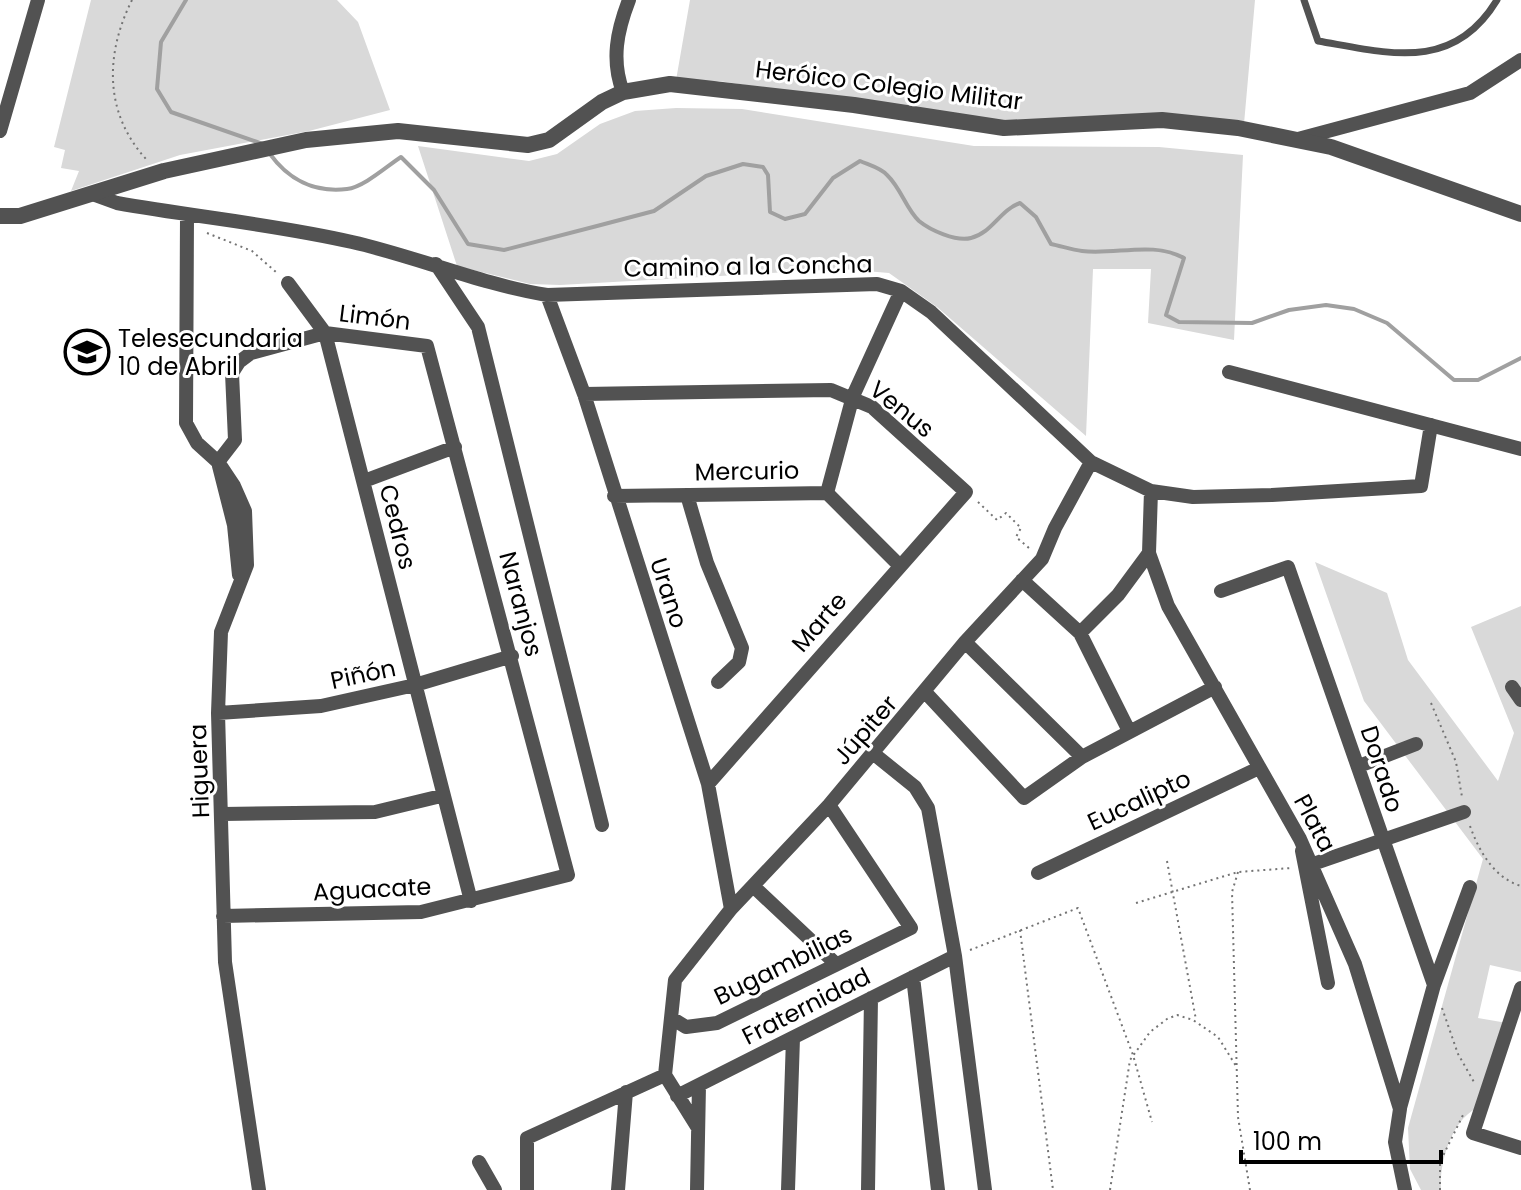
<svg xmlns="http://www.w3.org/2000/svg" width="1521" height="1190" font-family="Poppins,sans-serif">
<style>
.green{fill:#d9d9d9}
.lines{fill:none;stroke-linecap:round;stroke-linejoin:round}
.stream{stroke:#a0a0a0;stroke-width:4}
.path{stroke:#747474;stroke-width:2;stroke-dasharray:2 4;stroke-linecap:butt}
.service{stroke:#525252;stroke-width:7}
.minor{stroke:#525252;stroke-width:14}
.tertiary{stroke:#525252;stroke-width:16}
.labels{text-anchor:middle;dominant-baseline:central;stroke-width:6;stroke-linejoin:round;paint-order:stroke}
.street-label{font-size:24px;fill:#000;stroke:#fff}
.poi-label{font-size:24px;fill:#000;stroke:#fff;text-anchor:start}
</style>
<rect width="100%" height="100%" fill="#fff"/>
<path class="green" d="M91,0H337L358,22L390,110L309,131L180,155L71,191L79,171L61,168L65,150L54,147Z
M690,0H1255L1243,135L1169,127L1001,123L719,81L675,86Z
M676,108L742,109L974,146L1159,147L1243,155L1234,340L1148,323L1151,269H1093L1086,436L937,307L889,273L842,269L560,285L530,284L457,266L418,146L529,161L557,154L600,124L635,111Z
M1315,562L1387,593L1408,660L1498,781L1514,733L1471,627L1521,606V972L1490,965L1478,1018L1507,1023L1481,1106C1452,1117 1439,1162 1441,1190H1421L1410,1169L1408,1128L1483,859L1364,701Z"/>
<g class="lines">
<path class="stream" d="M186,0L161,42L157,89L171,112L263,144
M270,154C288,179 314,193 347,189C364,187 387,166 401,157L434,190L468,244L504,250L597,226L654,211L706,176L743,164L763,167L768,175L770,212L785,219L805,214L833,178L860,161C869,165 881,168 887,175C901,188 906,209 919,221C930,230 956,242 971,238C992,233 1000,210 1020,203L1036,217L1051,244C1061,246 1072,250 1082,251C1116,255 1153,241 1184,258L1166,315L1179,322L1252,323L1289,310L1326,305L1354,309L1387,323L1454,380H1478L1521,358"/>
<path class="path" d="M132,0C105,54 104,113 146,159
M207,233L252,251L277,273
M978,502L997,520L1006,513L1021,528L1016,537L1029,548
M1431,703L1456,762L1462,797
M1470,826C1479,851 1494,878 1521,886
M1167,861L1196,1020
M1238,872L1232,892L1238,1117L1250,1190
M1136,903L1238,872L1291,868
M1020,930L1053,1190
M970,950L1078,908L1133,1055L1152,1122
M1442,1008L1458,1054L1474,1082
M1110,1190L1130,1060L1150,1032L1167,1019L1177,1015L1193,1020L1218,1037L1236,1066
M1440,1190V1162L1464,1113"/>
<path class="service" d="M1304,0L1318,41C1388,53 1453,73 1497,0"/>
<path class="minor" d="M623,92C611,60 617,31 629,0
M0,131L38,0
M1298,139L1470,93L1521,60
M95,195L117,203C195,217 274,224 352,242C418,257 480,284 547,295L877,284L901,291L931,312L1091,462L1151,491L1193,497L1272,495L1421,486L1431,425
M187,216L186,423L197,443L218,462L234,486L245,511L247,565L221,632L218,713L225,962L259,1190
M436,264L478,327L602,825
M288,283L325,333L471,901
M547,295L584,394L708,784L731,909
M1229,372L1521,449
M584,394L831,390L872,407L966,492L708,784
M218,462L235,440L232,373L239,362L251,353L325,333L427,346L568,875L421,912L223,916
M219,466L234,525L239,575
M364,481L455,447
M1151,491L1149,553L1168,606L1300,839L1355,964L1400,1109L1395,1142L1405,1190
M827,493L853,396L901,291
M687,495L707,563L742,648L739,662L718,682
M614,496L827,493L899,565
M1022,580L1080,633L1129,731
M1221,591L1288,567L1434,985
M1080,633L1118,595L1149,553
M965,642L1082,757
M1512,687L1521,700
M926,693L1024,798L1082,757L1215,687
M218,713L321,706L415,685L512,656
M874,754L915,787L928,808L955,956L985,1190
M1359,766L1416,744
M223,814L375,812L441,796
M1302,851L1328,983
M1313,864L1464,812
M1038,873L1259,768
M753,886L835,963
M913,977L938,1190
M1521,988L1473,1133L1521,1148
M673,1019L686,1027L717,1023L911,928L829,805
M677,1096L955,956
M1400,1108L1434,985L1470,887
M698,1128L665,1075L675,980L731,909L829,805L965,642L1042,559L1055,528L1091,462
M479,1162L495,1190
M527,1190V1138L665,1075
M618,1190L626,1092
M697,1190L699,1085
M788,1190L793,1038
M868,1190L871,998"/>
<path class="tertiary" d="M0,216H20L164,171L306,140L398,131L528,145L549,140L602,102L623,92L670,84L854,105L1004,128L1162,120L1238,128L1331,147L1521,214"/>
</g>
<defs>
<g id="school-ring" transform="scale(2.3)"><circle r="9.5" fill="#fff" stroke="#000" stroke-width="1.5"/><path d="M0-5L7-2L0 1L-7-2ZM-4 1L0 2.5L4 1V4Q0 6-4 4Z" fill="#000"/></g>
</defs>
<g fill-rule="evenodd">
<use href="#school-ring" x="87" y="352"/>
</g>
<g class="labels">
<g class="street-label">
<text transform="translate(889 85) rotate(7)">Heróico Colegio Militar</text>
<text transform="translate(748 266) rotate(-1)">Camino a la Concha</text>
<text transform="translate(375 317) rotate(7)">Limón</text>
<text transform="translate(902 409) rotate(39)">Venus</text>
<text transform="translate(747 471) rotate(-1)">Mercurio</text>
<text transform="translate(398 527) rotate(76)">Cedros</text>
<text transform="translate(669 593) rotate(72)">Urano</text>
<text transform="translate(521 604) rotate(75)">Naranjos</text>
<text transform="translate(819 622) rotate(-49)">Marte</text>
<text transform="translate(363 674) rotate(-12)">Piñón</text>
<text transform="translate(865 730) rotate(-49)">Júpiter</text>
<text transform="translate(1382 769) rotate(72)">Dorado</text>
<text transform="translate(199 771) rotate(-92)">Higuera</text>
<text transform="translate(1139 800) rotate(-25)">Eucalipto</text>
<text transform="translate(1315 823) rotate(62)">Plata</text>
<text transform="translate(372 889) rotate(-3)">Aguacate</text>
<text transform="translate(783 965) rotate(-26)">Bugambilias</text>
<text transform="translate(806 1006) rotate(-27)">Fraternidad</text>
</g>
<g class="poi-label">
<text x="118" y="338">Telesecundaria<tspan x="118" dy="28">10 de Abril</tspan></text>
</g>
</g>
<path d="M1241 1150v12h200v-12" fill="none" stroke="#000000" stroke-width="4"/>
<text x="1253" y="1150" font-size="24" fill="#000000" stroke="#ffffff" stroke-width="6" paint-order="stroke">100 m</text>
</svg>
